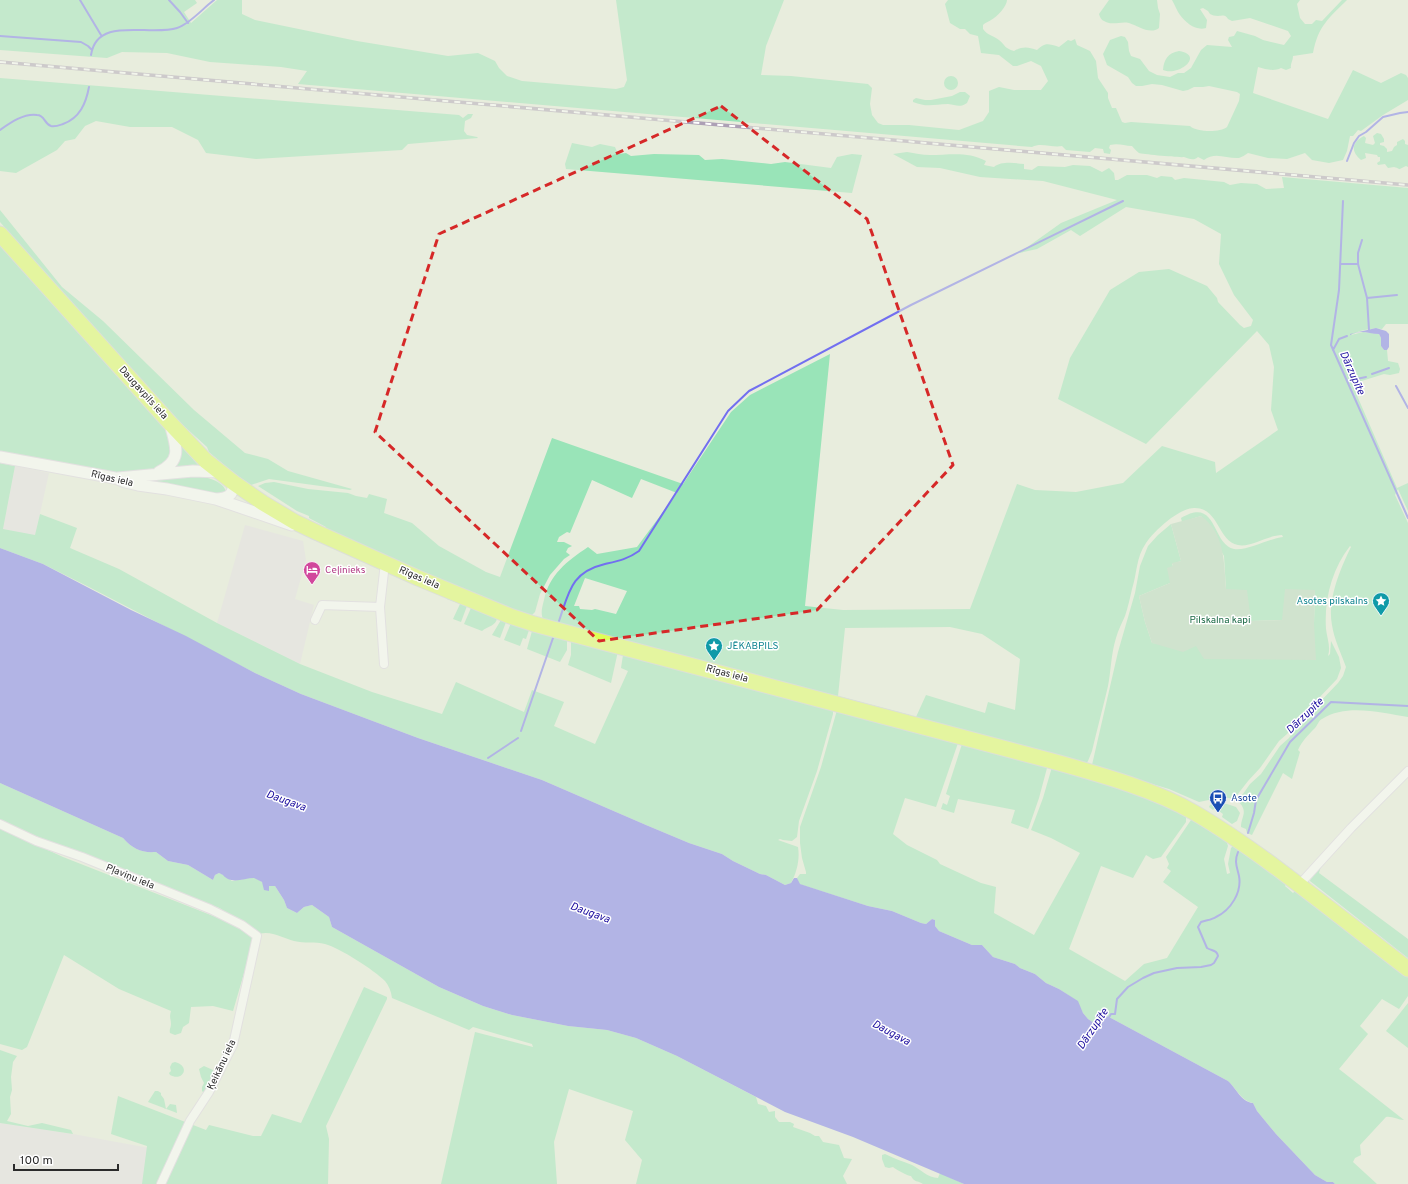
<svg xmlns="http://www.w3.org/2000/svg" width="1408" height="1184" font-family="Overpass,sans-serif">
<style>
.industrial{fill:#e5dee5}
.green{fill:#99e4b8;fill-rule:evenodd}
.cemetery{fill:#b4d7bd}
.water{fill:#726ff0}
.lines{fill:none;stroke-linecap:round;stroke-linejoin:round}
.stream{stroke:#726ff0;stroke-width:2}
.street-casing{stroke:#dcd2e4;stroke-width:10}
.secondary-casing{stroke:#dcd2e4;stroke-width:13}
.highway-casing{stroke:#d0d0d0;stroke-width:17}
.street{stroke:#fff;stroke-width:8}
.secondary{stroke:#fff;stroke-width:11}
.highway{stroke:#dfff56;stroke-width:15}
.rail-casing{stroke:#ada0b5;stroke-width:3.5}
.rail{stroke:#fff;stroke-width:2;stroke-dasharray:6;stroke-linecap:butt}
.marked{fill:none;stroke:#d62828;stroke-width:3;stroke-dasharray:8 5;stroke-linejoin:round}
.labels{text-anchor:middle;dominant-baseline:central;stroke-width:3;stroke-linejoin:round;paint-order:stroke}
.street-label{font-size:10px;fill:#2b2b2b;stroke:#fff}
.hotel-label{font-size:10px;fill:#b23c85;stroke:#fff;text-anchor:start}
.culture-label{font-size:10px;fill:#0d838f;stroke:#fff;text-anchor:end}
.park-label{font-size:10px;fill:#1a6945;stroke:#fff}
.transit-label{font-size:10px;fill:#164399;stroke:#fff;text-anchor:start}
.water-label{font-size:11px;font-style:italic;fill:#1b0c9e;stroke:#fff}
</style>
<rect width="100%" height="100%" fill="#e8eddd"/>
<path class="industrial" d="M15,466L49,473L35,536L3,529Z
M245,525L303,541L306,560L295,599L314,605L300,664L217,623Z
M0,1123L73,1134L171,1152L160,1184H0Z"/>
<path class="green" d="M0,0H195L197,3L184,12L191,23L217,0H242V14L255,20L357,41L448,56L478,53L495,61L499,68L507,76L522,81L616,89L624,87L627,80L616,0H784L766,46L761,75L791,76L868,84L872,88L870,104L872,115L878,123L883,125H909L959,130L983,121L989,112V91L999,87L1014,90H1041L1048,81L1041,66L1031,61L1017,66H1013L999,55L981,53L978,36L970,34L965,29H960L950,23L945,4L948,0H1007C1007,6 997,17 991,20C988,22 986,22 983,25V29C988,36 993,35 999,40C1006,46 1004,48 1014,51C1023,46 1028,47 1037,50C1046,42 1048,44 1059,47L1068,40L1071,41L1075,39L1077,45L1090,51L1096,61L1098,78L1108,93V98L1112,108H1116L1122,122L1125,123L1131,122L1190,126C1196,132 1220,133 1227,127L1239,101L1240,94L1237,92L1209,86L1203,87H1194L1188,90L1183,91L1162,85L1152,84L1142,86H1136L1132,83L1128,77L1107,65L1103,54L1110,40L1121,36L1125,37L1128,42L1129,51L1131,56L1140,59L1149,71L1157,75L1170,77L1178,73H1184L1191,68L1201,50L1207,45L1232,47L1228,40L1229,37L1234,36L1237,31L1255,36L1263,40L1284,45L1291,36L1288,31L1250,18L1232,21L1228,19C1225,14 1223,16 1218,16C1215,16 1212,15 1210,14L1208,11L1203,8L1200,9L1207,20L1206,28C1196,31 1186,23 1180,15C1177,11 1175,5 1172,0H1300L1297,4L1300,18L1305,24H1312L1316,20L1322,21L1342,0H1347C1329,18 1318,26 1313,53L1293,56C1293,61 1290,64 1291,68L1286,70L1281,68C1273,72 1266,69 1258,67L1253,93L1328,119L1353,70L1381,83L1401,73L1406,75L1408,78V100L1383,115L1361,131L1358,130L1353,136H1350L1347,151L1343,160L1329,163L1312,160L1305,153L1287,159L1268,158L1248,153C1245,155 1242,157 1239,158C1227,159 1215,151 1204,160L1198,157C1194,161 1189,159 1184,157C1181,158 1142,154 1139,153C1136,151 1134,148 1132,146C1124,146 1119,143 1110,145L1109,148L1111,150L1110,154L1104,153L1103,149L1095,148L1090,152L1066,150L1062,146C1052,148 1041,142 1032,147L298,84L307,71L281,67L210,62L167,53L122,52L107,58L0,50Z
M1109,0H1157L1158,8L1160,14L1159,28C1150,35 1138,26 1129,23C1121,21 1111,26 1104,21C1101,20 1100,17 1099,14Z
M1179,51C1205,55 1179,77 1163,70C1164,59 1168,53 1179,51Z
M944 83a7 7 0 1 1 14 0a7 7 0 1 1-14 0Z
M0,78L459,115L463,118L468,114H473L471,118L465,121L464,131L467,135L477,137L478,138L408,144L402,150L256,159L206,153L198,140L172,127H130L96,121L85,126L75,139L65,141L57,150L16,173L0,171Z
M960,92H965L970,96L967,103C960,108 956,105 948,104C934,104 928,108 913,102V100L916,98L925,100H931L952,96Z
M1377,133L1381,134L1384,139V142L1380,143V145L1384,146L1387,149V152L1392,151L1394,147L1397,145V142L1403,139L1405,141V144L1408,145V167L1406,166C1395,171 1403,169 1394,167C1392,167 1390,168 1388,168L1385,164L1378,165L1377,163L1380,161V157H1378L1377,155L1365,153L1366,158L1361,160C1350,151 1352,142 1364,136L1366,138L1365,143L1373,145L1375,143L1373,136Z
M572,143L592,147L600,144L615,147L618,154L626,153L631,156L654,154L699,155L705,160L722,159L771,164L785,162L831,168L837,157L852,154L862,155L852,193L566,169L565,164Z
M907,152C915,153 922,155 930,155C949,155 968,151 986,161L984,165L994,167C1001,161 1015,163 1024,164V169L1032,170L1038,166L1065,167L1073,165L1090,166L1102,172L1109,168L1114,173L1115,180H1118L1127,175H1147L1157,178L1161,176L1172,177L1175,180L1184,178L1224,182L1230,185L1241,183L1257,184L1266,189L1284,188L1282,177L1408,188V324H1386L1382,329C1374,327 1357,331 1351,335L1363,332L1379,334L1381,338V346L1384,350H1387L1388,361L1398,363L1400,369L1399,373L1390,375L1384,374L1352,384L1397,488L1408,483V511L1398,489L1395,495L1408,523V717C1382,713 1347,703 1322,719C1318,721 1318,725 1315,728C1308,735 1302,741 1298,750L1300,752L1292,779L1283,773L1252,835L1247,833L1246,829L1241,827C1241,816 1249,812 1238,801L1250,784L1261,774L1280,746L1289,738L1298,725L1338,683L1343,676L1346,667C1341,653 1334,639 1332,625C1327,601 1340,569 1351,547L1350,546C1332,569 1324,599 1326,629C1327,638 1331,647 1328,656L1330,654L1331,641L1339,657L1341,668L1337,679L1297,721L1287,734L1279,741L1260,768L1248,781L1234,799L1223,797L1199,802L1169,789L1093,766L1092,765L1118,652L1135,593L1140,566L1148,546L1158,535L1171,524L1181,561L1172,564L1173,566L1170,583L1139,596L1145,622L1152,643L1196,646L1314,623L1315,590L1282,620L1251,621L1226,590L1224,556L1201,516L1182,522L1181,518C1218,496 1211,544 1234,549C1248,551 1267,539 1283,537L1282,535C1268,535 1250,548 1238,545C1218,542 1219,507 1194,508C1179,508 1154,531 1146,543C1136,557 1137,574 1132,589C1130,598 1128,607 1125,616C1122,623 1118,630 1116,638C1111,654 1111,670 1108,686C1103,708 1097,729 1092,751L1088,761L1086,764L913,717H916L926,695L985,713L988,702L1015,710L1020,659L982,634L950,627L845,628L838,696L910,715L908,716L544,621C540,614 542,608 544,600C549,575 567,561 588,547L597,554L637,547L677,493L641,479L632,498L592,480L570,533L567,532L559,537L557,542H564L572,546L568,548L566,552L570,555L564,559L550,575L540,594L535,612L531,616L502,608L326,530V527L309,518V516L297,511L258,486L265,483L274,482L308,489L348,493L356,496L367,498L369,494L387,499L384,513L412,523L439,546L486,572L500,577L552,438L683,484L731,412L750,395L830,354L805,606L843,610L970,609L1017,484L1035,490L1076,492L1123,483L1162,446L1215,462L1216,473L1278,430L1271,410L1274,367L1269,345L1257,331L1146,444L1058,399L1070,358L1110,290L1139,272L1169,269L1207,286L1217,298L1218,302L1240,325L1244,328L1251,326L1253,320L1234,295L1219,264L1221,234L1194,219L1126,207L1080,236L1071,230L1037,249L1019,253L1061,223L1117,200L1043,181L980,177L940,168L917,167L893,154ZM585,578L627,591L616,614L595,609L592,610L580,609L579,606H574Z
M0,210L62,287L103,321L194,410L245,453L268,459L288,471L352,489L350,490L269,479L251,485L235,474L209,452L207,447L174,417L71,303L70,301L0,222Z
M0,244L169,433L173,455L160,469L130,472H109L0,453Z
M180,445L199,466L171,469Z
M0,463L15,466L3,529L35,535L40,514L77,528L70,548L119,569L217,623L300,664L372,692L442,714L456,682L524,712L532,690L564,702L554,726L595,744L628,671L621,668L623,655L833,709V714L817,771L799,821L797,837L792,841L783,840L780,839L778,840L798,847C800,859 797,872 791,883L785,885L766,875L760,874L733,861L722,854L689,843L646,825L542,780L418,738L301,694L255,673L87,586L43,564L0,548Z
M188,475C200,476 221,478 226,491L223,495L145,480Z
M449,598L467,606L461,622L453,619L460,604L447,599Z
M471,608L497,618C496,626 488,626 482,631L464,624Z
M501,620L506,622L500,638L492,635Z
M511,623L529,630L526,639L523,638L520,646L504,640Z
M532,631L567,640V650L560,662L527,649Z
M571,640L618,651L611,683L568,665L571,655Z
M837,710L958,743L936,807L905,798L893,834L907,845L937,860L940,864L981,883L996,887L994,913L1034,935L1080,853L1051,838L1031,830L1043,798L1052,767C1097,779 1144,794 1186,815V822L1161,857L1153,859L1146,855L1133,878L1101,866L1069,949L1125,981L1144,964L1167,958L1198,907L1163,882L1171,871L1167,868L1169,864L1166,857L1191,820H1193L1226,840L1228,846L1224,859L1227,874L1230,873L1228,864L1231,848L1233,846H1236L1286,884L1285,886L1293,893L1295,891L1360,939L1408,977V996L1399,1009L1382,999L1360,1026L1368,1034L1339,1069L1404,1120C1398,1120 1392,1116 1386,1117L1360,1145L1361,1155L1355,1158L1353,1162L1377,1184H1335L1333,1182H1327L1315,1175L1276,1134L1257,1111L1253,1103C1241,1101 1237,1089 1228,1081L1109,1017L1105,1016L1098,1023H1094L1088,1019L1083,1013L1077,1001L1059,989L1046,983L1035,974L1020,968L1015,964L993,957L982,945H972L939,931L935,926V920L932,919L926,924L921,923L892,911L868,906L799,884L797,878L800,874H806V872L802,858L800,843V827L821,767Z
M962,744L1047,766V768L1039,798L1029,827L1028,829L1011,823L1015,810L958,799L954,813L941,809L943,803L947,805L950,796L946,794Z
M0,783L123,838C133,849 141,853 156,852L168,861L188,865L213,880L215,875L219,873L224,875L232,881L254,877L262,882L269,891V886H275L284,900L287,908L297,913L304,907L312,905L329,917L332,927L439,987L483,1006L512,1015L568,1026L607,1030L636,1038L677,1056L756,1097L758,1104L766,1106L769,1112L775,1111V1117L779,1122H790L794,1124L793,1127L810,1133L815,1136H819L823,1142L839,1145L844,1158L852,1159L843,1176L847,1184H636L642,1160L625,1140L633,1111L569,1089L554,1142L557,1184H441L475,1032L533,1047L532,1044L473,1027L469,1030L392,998C391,991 389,986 385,981C374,970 340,948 325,944C315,941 305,944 294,941C283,938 271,930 259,934L225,915C223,908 217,906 209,906L60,849L0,822Z
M1215,803L1227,804L1236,807L1240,813L1237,821L1232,824L1222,817L1223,814L1215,808L1213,810L1209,807L1210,805Z
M0,828L63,857L226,921L242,929L254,939L233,1011L213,1006L191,1007L189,1023L183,1027L181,1033L175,1035L170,1033C169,1029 171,1028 171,1024C171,1019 169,1018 171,1011L119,989L64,955L27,1047L22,1050L0,1044Z
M1321,866L1319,873L1408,939V958L1310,881L1311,877Z
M364,987L387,997V999L326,1126L329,1139L328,1184H142L147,1146L111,1134L118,1096L206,1130L209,1125L253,1136H261L272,1114L301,1123Z
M1408,1003V1048L1386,1031Z
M0,1050L17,1056L13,1062L11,1077L12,1090L10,1097L11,1114L7,1121L28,1126L42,1123L71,1130L73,1134L0,1123Z
M175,1062C191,1066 183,1082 170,1075L169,1073L171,1071L170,1067L172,1063Z
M204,1066L213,1070V1073L212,1074L214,1078L204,1093L202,1091V1087L204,1083L201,1077L199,1069Z
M155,1091H158L161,1093V1095L164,1099L166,1109L170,1104L176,1105L177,1113L148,1102Z
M885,1154C893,1158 904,1162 912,1165C920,1169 928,1178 938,1178L940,1173L964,1184H923C917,1180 915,1183 911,1176C908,1176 895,1169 893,1167L889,1168L885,1167L882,1159V1155Z"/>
<path class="cemetery" d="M1201,516C1225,533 1224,562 1226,589L1247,590L1251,621L1282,620L1285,589L1315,590L1314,623L1316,660L1204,659L1196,646L1183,652L1152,643L1145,622L1139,596L1170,583L1167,568L1173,566L1172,563L1181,561L1171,524Z"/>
<path class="water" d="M1376,328L1386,331L1389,334V347L1387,350H1384L1381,346V338L1379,334C1368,334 1362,329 1350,335V334Z
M0,548L43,564L131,610L186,636L255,673L301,694L418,738L542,780L646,825L689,843L722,854L733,861L760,874L766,875L785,885L791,883L794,878H797L800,884L868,906L892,911L921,923L926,924L932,919L935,920V926L939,931L972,945H982L993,957L1015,964L1020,968L1035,974L1046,983L1059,989L1078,1001L1083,1013L1088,1019L1094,1023H1098L1105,1016L1109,1017L1228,1081C1237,1089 1241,1102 1253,1103L1257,1111L1276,1134L1315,1175L1327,1182H1333L1335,1184H964L853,1137L785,1112L677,1056L636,1038L607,1030L568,1026L512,1015L483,1006L439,987L332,927L329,917L312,905L304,907L297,913L287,908L284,900L275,886H269V891L264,890L262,882L254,878C244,878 231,885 223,875L219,873L215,875L213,880L188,865L168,861L156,852C141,853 133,849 123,838L0,783Z"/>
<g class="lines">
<path class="stream" d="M80,0L101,35
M169,0L180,12L188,23
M0,36L81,42L88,46L92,50
M91,55C97,15 150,37 177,28C190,24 203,8 214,0
M0,130C10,123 24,113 37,115C45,115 44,124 51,126C55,127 60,125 63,124C80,118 86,103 89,87
M1347,161L1354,143L1359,136L1366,132L1383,117L1400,113L1408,112
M1343,201L1339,290L1331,345L1408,518
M1341,264H1358L1367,298L1369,330
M1358,264V253L1362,240
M1367,298L1397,295
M1333,350L1339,339L1347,336
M1372,374L1389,368
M1347,381L1366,377
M1396,386L1408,408
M559,621C569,592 571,572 605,564C618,561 628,559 639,551L728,411L749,391L911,305L1123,201
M521,731L553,638
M488,758L518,738
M1248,833L1254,813L1256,800L1290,742L1331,702L1408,706
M1108,1019L1111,1014H1115L1117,999L1128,987L1143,978L1154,973L1177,968L1201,967L1211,965L1214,963L1218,956C1217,950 1212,951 1207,948L1198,927L1201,922C1206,920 1212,920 1216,917C1231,910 1242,892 1239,876C1237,867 1234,862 1238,852"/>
<g class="street-casing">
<path id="street" d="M315,620L322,605L380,607
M384,664L380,607L385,563
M0,824L36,841L82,857L210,909L242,925L257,936L233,1045L209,1092L190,1121L161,1184
M1299,885L1351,828L1408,771"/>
</g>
<g class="secondary-casing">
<path id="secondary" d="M0,457L115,478L125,482L138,485L167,489L216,499L292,525
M159,472C183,460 176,446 170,424
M118,478L193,471L219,472
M216,499C228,498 233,496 234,483"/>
</g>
<g class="highway-casing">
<path id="highway" d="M0,234L170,423L206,461L234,483L263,503L295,522L318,533L418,578L510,616L534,624L1052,761C1098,774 1154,789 1195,813C1224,830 1251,849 1278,869C1322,902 1365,936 1408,969"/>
</g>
<use href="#street" class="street"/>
<use href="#secondary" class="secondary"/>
<use href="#highway" class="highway"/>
<g class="rail-casing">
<path id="rail" d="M0,62L1408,185"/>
</g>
<use href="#rail" class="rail"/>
</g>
<path d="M0 0H1408V1184H0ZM721,106L867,219L953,465L817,610L599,641L375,432L439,234Z" fill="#e8eddd" fill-opacity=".55" fill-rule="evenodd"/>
<path class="marked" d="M721,106L867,219L953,465L817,610L599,641L375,432L439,234Z"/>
<defs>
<g id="hotel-pin" transform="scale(0.9)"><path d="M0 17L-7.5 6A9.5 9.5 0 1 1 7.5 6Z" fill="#d1479c" stroke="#fff"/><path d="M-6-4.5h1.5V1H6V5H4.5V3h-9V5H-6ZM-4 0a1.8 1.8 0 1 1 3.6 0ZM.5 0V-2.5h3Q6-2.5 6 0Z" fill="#fff"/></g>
<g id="sight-pin" transform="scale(0.9)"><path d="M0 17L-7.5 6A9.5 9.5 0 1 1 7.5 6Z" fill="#0f9aa8" stroke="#fff"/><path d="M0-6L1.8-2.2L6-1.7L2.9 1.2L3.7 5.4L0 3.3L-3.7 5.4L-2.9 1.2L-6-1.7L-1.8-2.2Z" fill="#fff"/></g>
<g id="bus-pin" transform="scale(0.9)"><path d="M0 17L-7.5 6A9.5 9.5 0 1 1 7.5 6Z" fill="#1a4fb4" stroke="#fff"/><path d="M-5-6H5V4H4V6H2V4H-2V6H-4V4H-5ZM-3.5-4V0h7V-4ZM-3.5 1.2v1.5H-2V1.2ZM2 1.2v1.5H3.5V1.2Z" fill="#fff"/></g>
</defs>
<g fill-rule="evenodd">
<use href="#hotel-pin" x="312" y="570"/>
<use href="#sight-pin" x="1381" y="601"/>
<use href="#sight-pin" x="714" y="646"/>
<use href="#bus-pin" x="1218" y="798"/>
</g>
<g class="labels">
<g class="street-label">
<text transform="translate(143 393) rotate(48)">Daugavpils iela</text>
<text transform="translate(112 479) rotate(13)">Rīgas iela</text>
<text transform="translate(419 578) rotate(23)">Rīgas iela</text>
<text transform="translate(727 674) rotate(15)">Rīgas iela</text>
<text transform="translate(130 877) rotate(22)">Pļaviņu iela</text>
<text transform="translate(222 1065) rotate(-65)">Ķeikānu iela</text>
</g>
<g class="hotel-label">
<text x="325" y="570">Ceļinieks</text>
</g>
<g class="culture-label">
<text x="1368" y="601">Asotes pilskalns</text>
<text x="727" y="646" text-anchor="start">JĒKABPILS</text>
</g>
<g class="park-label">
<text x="1220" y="620">Pilskalna kapi</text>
</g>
<g class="transit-label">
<text x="1231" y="798">Asote</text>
</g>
<g class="water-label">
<text transform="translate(1352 373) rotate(66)">Dārzupīte</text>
<text transform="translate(1305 716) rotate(-44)">Dārzupīte</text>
<text transform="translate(286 801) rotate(20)">Daugava</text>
<text transform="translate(590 913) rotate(20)">Daugava</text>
<text transform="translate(1093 1029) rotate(-56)">Dārzupīte</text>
<text transform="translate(891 1033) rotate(28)">Daugava</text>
</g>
</g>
<path d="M14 1164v6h104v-6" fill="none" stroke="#2b2b2b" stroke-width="2"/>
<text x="20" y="1164" font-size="12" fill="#2b2b2b" stroke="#ffffff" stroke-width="3" paint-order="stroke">100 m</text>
</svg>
